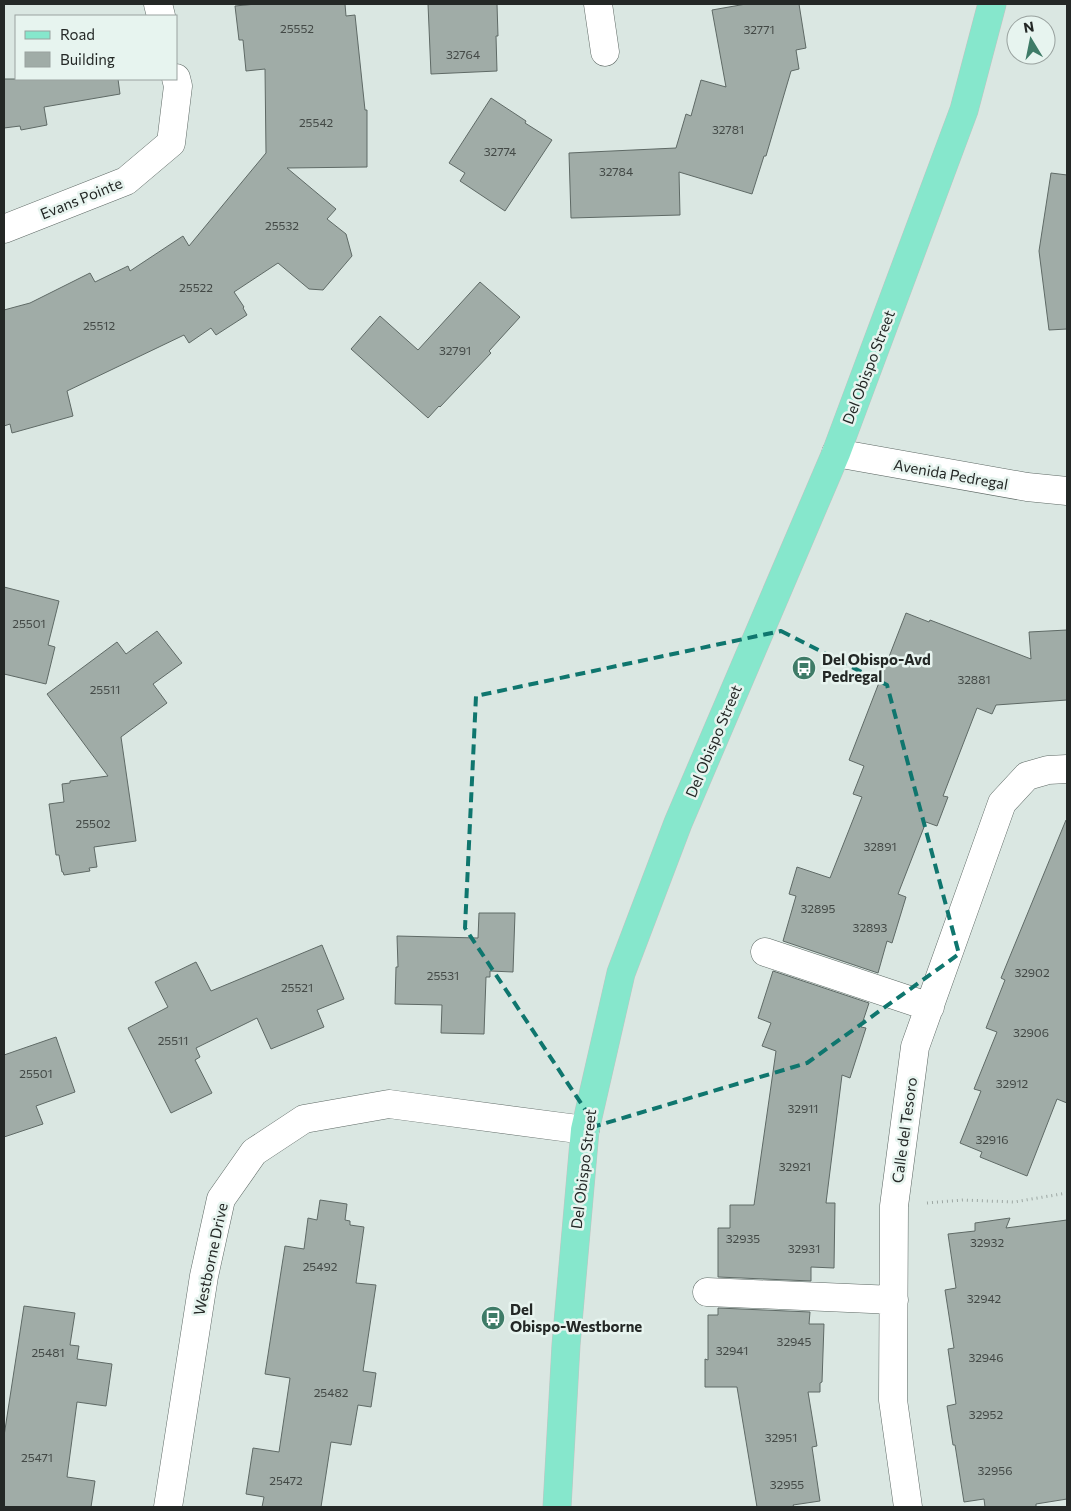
<svg xmlns="http://www.w3.org/2000/svg" width="1071" height="1511" font-family="Commissioner,sans-serif">
<style>
.building{fill:#a0aca7;stroke:#5f6a66}
.lines{fill:none;stroke-linecap:round;stroke-linejoin:round}
.minor-casing{stroke:#5e6965;stroke-width:29}
.major-casing{stroke:#c2c3c2;stroke-width:29}
.path{stroke:#9da7a3;stroke-width:3;stroke-dasharray:1 4;stroke-linecap:butt}
.minor{stroke:#fff;stroke-width:28}
.major{stroke:#86e7cc;stroke-width:28}
.marked{fill:none;stroke:#0f766e;stroke-width:4;stroke-dasharray:10 6;stroke-linejoin:round}
.labels{text-anchor:middle;dominant-baseline:central;stroke-width:5;stroke-linejoin:round;paint-order:stroke}
.number-label{font-size:12px;fill:#434946}
.street-label{font-size:15px;fill:#242826;stroke:#e7f4ef}
.poi-label{font-size:15px;font-weight:bold;fill:#242826;stroke:#e7f4ef;text-anchor:start}
</style>
<rect width="100%" height="100%" fill="#dae7e2"/>
<path class="building" d="M256,4H345L346,16L355,15L365,110H367V167L287,168L336,209L327,219L346,234L352,256L323,290L309,289L278,263L234,292L244,307L243,308L247,315L216,335L211,328L189,343L184,335L67,391L73,416L12,433L10,424L4,426V310L30,303L90,273L95,282L128,266L130,271L183,236L189,246L266,153L265,69L246,71L243,40H239L235,6Z
M428,4H497L498,36H496L497,71L431,74Z
M746,4H799L806,48L796,50L799,69L791,71L766,156H764L752,194L679,172L680,215L571,218L569,153L676,148L686,114L691,116L701,80L726,87L712,10Z
M4,79H118L120,94L44,107L47,125L21,130L20,126L4,128Z
M491,98L526,121L525,123L552,140L505,211L460,181L465,173L449,163Z
M1051,173L1067,175V329L1049,330L1039,251Z
M480,282L520,317L489,351L491,353L440,407L439,406L428,418L351,349L380,316L418,350Z
M4,587L59,601L48,645L55,647L46,684L4,674Z
M906,613L929,622L930,620L1031,659L1029,632L1067,630V700L996,705L992,714L977,708L943,796L948,797L937,826L926,822L898,894L906,897L892,943L887,941L878,973L783,941L796,896L789,894L797,867L830,878L862,797L853,794L864,766L849,760Z
M157,631L182,663L153,684L167,703L121,737L136,841L94,847L97,867L89,868L90,871L64,875L63,872H62L59,855H56L49,804L64,802L62,784L70,783V781L108,776L47,694L117,642L126,654Z
M1066,820L1067,821V1103L1057,1099L1027,1176L980,1157L982,1152L960,1143L981,1091L974,1089L997,1032L986,1028L1005,980L1001,978Z
M479,913H515L513,972L490,971V977H486L484,1034L441,1033L442,1005L395,1004L396,967H398L397,936L478,938Z
M322,945L344,999L317,1010L324,1027L271,1049L257,1018L196,1048L200,1057L195,1060L212,1093L171,1113L128,1028L168,1007L155,982L196,962L211,991Z
M773,971L869,1003L861,1027L866,1028L850,1078L842,1075L826,1203H835L834,1268L811,1267V1281L718,1277V1228H730V1205H754L776,1051L762,1046L771,1023L758,1018Z
M56,1037L75,1092L36,1106L43,1124L4,1137V1055Z
M320,1200L347,1204L345,1220L350,1221V1225L364,1227L356,1283L376,1285L363,1371L376,1373L371,1407L358,1405L351,1445L331,1442L321,1507H262L264,1497L246,1494L253,1448L279,1452L290,1378L265,1374L285,1246L304,1249L308,1218L317,1220Z
M1010,1218L1006,1228L1067,1220V1499L1036,1504V1507H985L984,1499L964,1502L955,1445H953L947,1406L956,1404L948,1349L954,1348L945,1290L956,1288L948,1234L975,1231V1223Z
M24,1306L75,1313L70,1345L79,1346L77,1359L112,1364L106,1406L77,1402L67,1477L95,1481L91,1507H4V1436Z
M718,1308L810,1312L809,1324H824L822,1382L820,1383V1392H808L817,1446L812,1447L820,1501L793,1505L794,1507H757L737,1387H705V1359L708,1360V1315H718Z"/>
<g class="lines">
<g class="minor-casing">
<path id="minor" d="M158,4L161,16
M598,4L605,52
M4,229L126,181L171,143L178,86L176,78
M836,453L1027,487L1067,491
M765,952L930,1007
M707,1292L894,1300
M168,1507L204,1276L221,1199L254,1152L304,1119L389,1104L585,1130
M908,1507L893,1400L894,1206L915,1047L1002,803L1027,776L1048,770L1067,769"/>
</g>
<g class="major-casing">
<path id="major" d="M557,1507L566,1345L585,1130L621,973L678,823L836,453L964,110L992,4"/>
</g>
<path class="path" d="M927,1203L963,1200L1014,1202L1067,1193"/>
<use href="#minor" class="minor"/>
<use href="#major" class="major"/>
</g>
<path class="marked" d="M781,631L887,685L959,954L807,1063L596,1126L465,928L476,696Z"/>
<defs>
<g id="bus-disc" transform="scale(1.25)"><circle r="9.5" fill="#3e7b67" stroke="#e7f4ef"/><path d="M-5-6H5V4H4V6H2V4H-2V6H-4V4H-5ZM-3.5-4V0h7V-4ZM-3.5 1.2v1.5H-2V1.2ZM2 1.2v1.5H3.5V1.2Z" fill="#fff"/></g>
</defs>
<g fill-rule="evenodd">
<use href="#bus-disc" x="804" y="668"/>
<use href="#bus-disc" x="493" y="1318"/>
</g>
<g class="labels">
<g class="number-label">
<text x="297" y="28">25552</text>
<text x="759" y="29">32771</text>
<text x="463" y="54">32764</text>
<text x="316" y="122">25542</text>
<text x="728" y="129">32781</text>
<text x="500" y="151">32774</text>
<text x="616" y="171">32784</text>
<text x="282" y="225">25532</text>
<text x="196" y="287">25522</text>
<text x="99" y="325">25512</text>
<text x="455" y="350">32791</text>
<text x="29" y="623">25501</text>
<text x="974" y="679">32881</text>
<text x="105" y="689">25511</text>
<text x="93" y="823">25502</text>
<text x="880" y="846">32891</text>
<text x="818" y="908">32895</text>
<text x="870" y="927">32893</text>
<text x="1032" y="972">32902</text>
<text x="443" y="975">25531</text>
<text x="297" y="987">25521</text>
<text x="1031" y="1032">32906</text>
<text x="173" y="1040">25511</text>
<text x="36" y="1073">25501</text>
<text x="1012" y="1083">32912</text>
<text x="803" y="1108">32911</text>
<text x="992" y="1139">32916</text>
<text x="795" y="1166">32921</text>
<text x="743" y="1238">32935</text>
<text x="987" y="1242">32932</text>
<text x="804" y="1248">32931</text>
<text x="320" y="1266">25492</text>
<text x="984" y="1298">32942</text>
<text x="794" y="1341">32945</text>
<text x="732" y="1350">32941</text>
<text x="48" y="1352">25481</text>
<text x="986" y="1357">32946</text>
<text x="331" y="1392">25482</text>
<text x="986" y="1414">32952</text>
<text x="781" y="1437">32951</text>
<text x="37" y="1457">25471</text>
<text x="995" y="1470">32956</text>
<text x="286" y="1480">25472</text>
<text x="787" y="1484">32955</text>
</g>
<g class="street-label">
<text transform="translate(81 198) rotate(-22)">Evans Pointe</text>
<text transform="translate(868 367) rotate(-69)">Del Obispo Street</text>
<text transform="translate(951 474) rotate(10)">Avenida Pedregal</text>
<text transform="translate(713 741) rotate(-67)">Del Obispo Street</text>
<text transform="translate(904 1130) rotate(-82)">Calle del Tesoro</text>
<text transform="translate(583 1169) rotate(-83)">Del Obispo Street</text>
<text transform="translate(210 1259) rotate(-78)">Westborne Drive</text>
</g>
<g class="poi-label">
<text x="822" y="659">Del Obispo-Avd<tspan x="822" dy="17">Pedregal</tspan></text>
<text x="510" y="1309">Del<tspan x="510" dy="17">Obispo-Westborne</tspan></text>
</g>
</g>
<rect width="1071" height="1511" fill="none" stroke="#242826" stroke-width="10"/>
<rect x="15" y="15" width="162" height="65" fill="#e7f4ef" stroke="#99a29f"/>
<rect x="25" y="31" width="25" height="8" fill="#86e7cc" stroke="#99a29f"/>
<text x="60" y="40" font-size="15" fill="#242826">Road</text>
<rect x="25" y="52" width="25" height="15" fill="#a0aca7" stroke="#99a29f"/>
<text x="60" y="65" font-size="15" fill="#242826">Building</text>
<g transform="translate(1031 40) rotate(350)"><circle r="24" fill="#e7f4ef" stroke="#99a29f"/>
<path d="M0-4L9 19L0 12L-9 19Z" fill="#3e7b67"/>
<text y="-8" font-size="14" font-weight="bold" text-anchor="middle" fill="#242826">N</text>
</g>
</svg>
